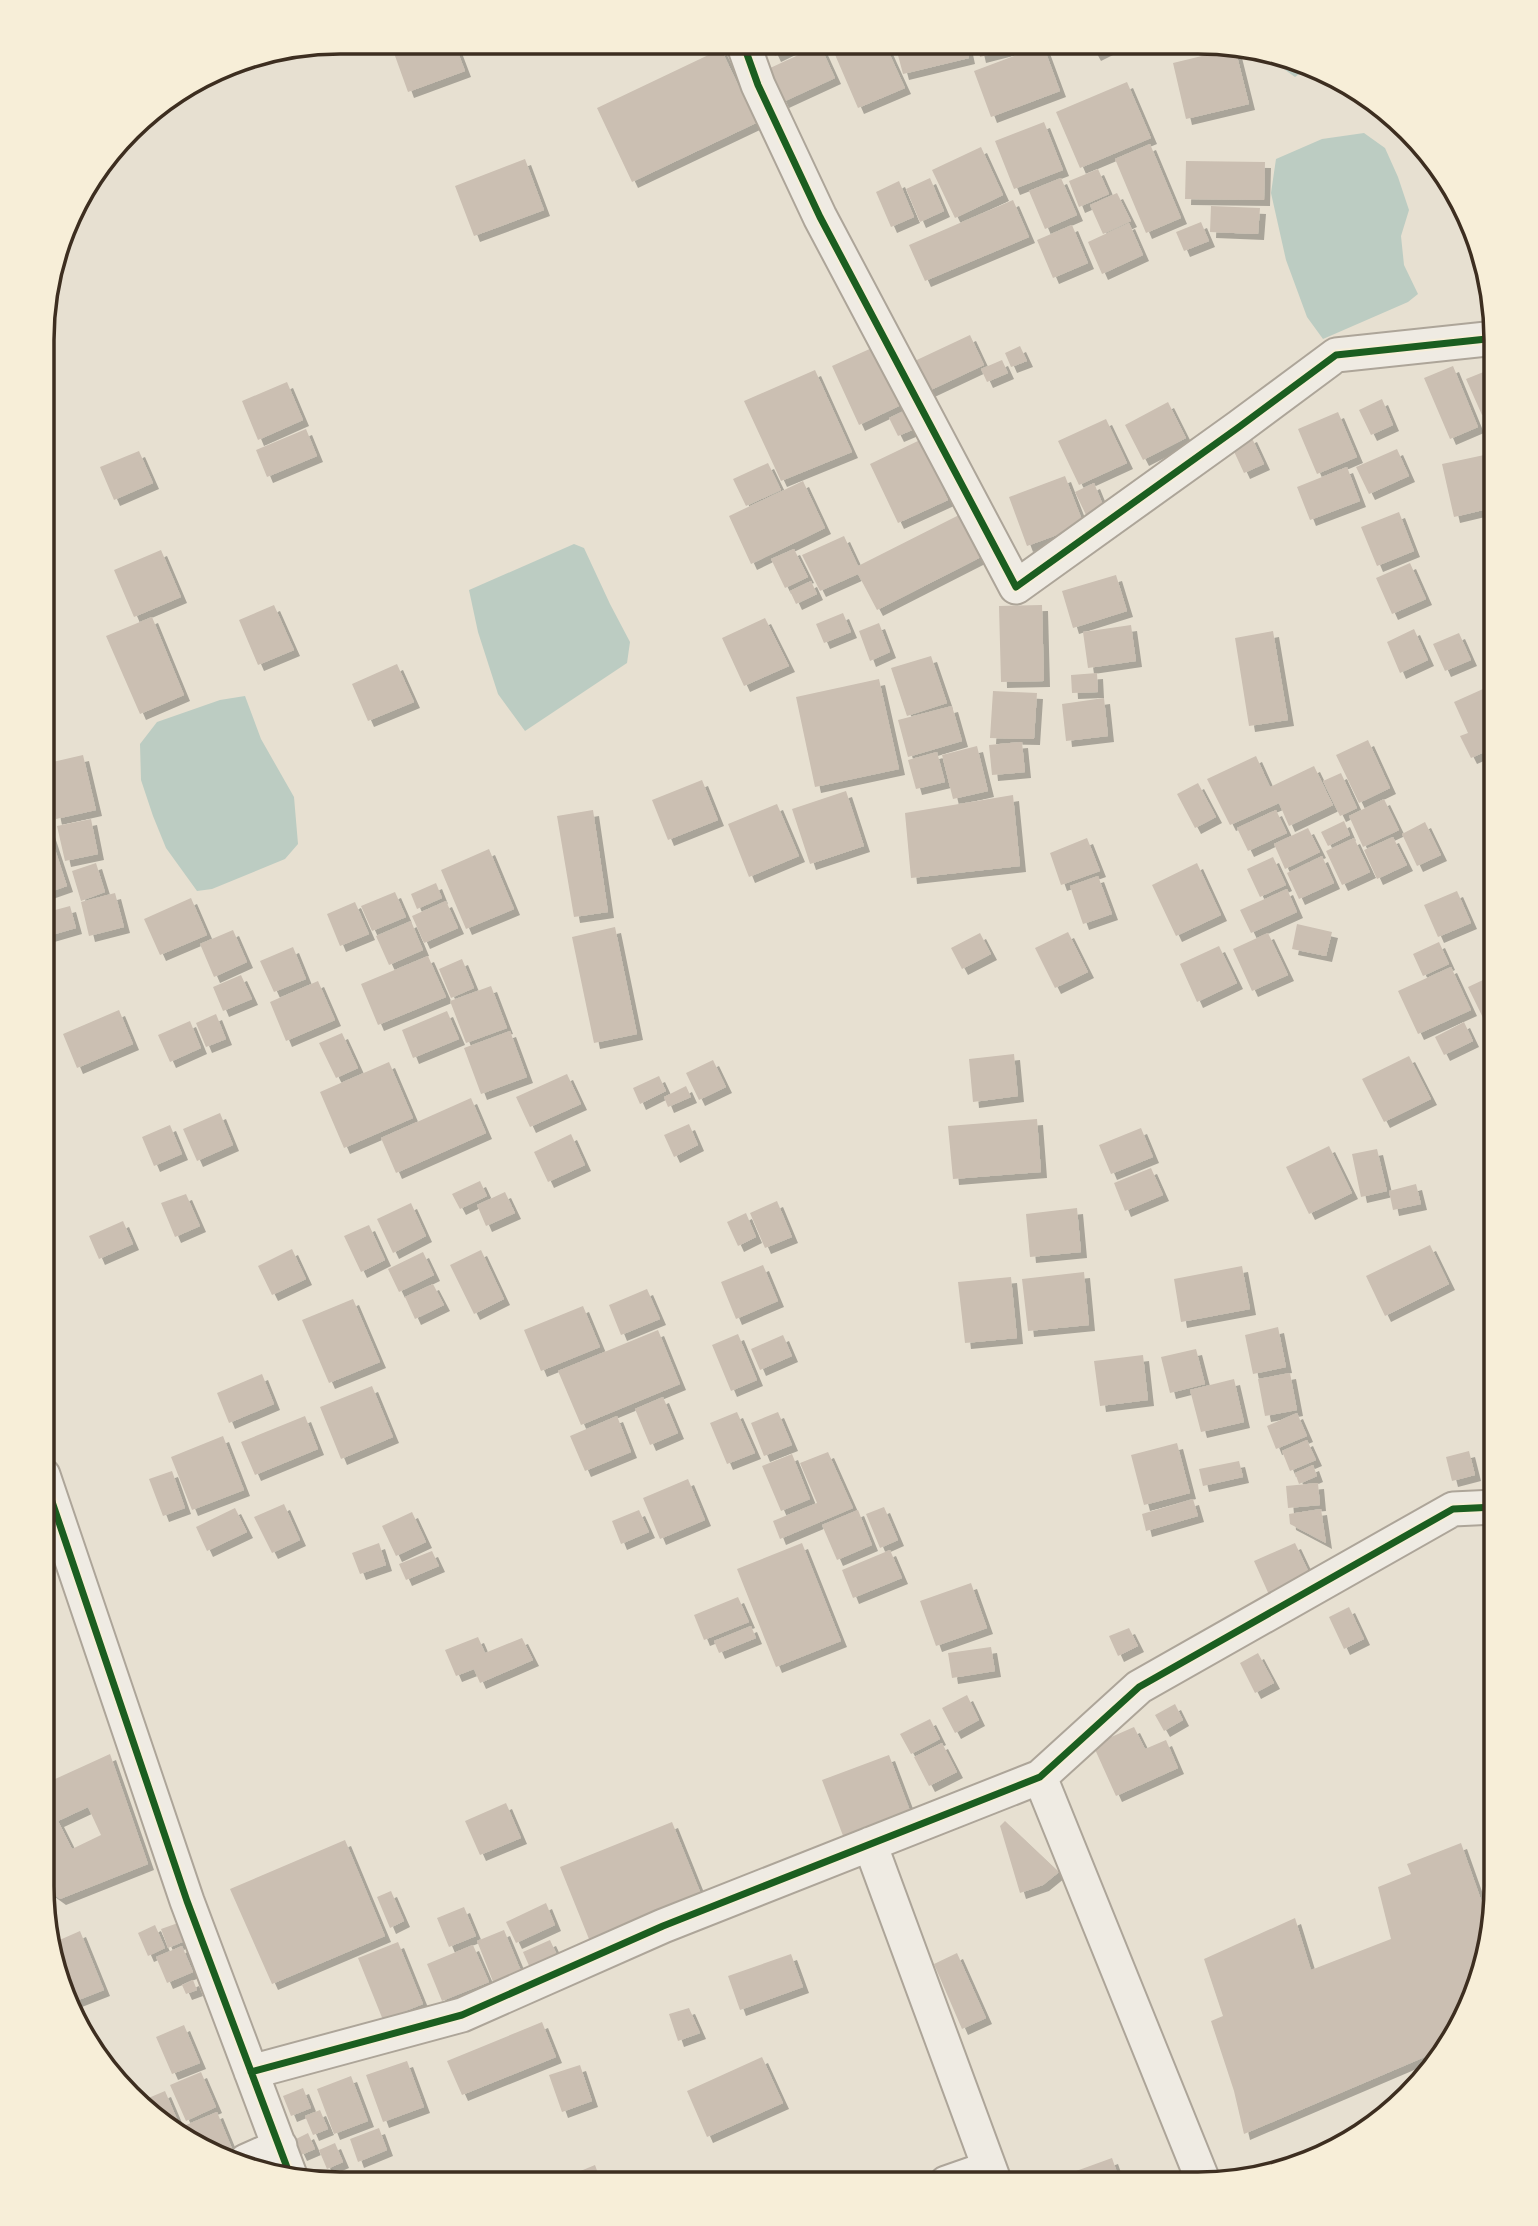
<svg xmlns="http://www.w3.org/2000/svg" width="1538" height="2226" font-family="'Times New Roman',serif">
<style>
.water{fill:#bcccc2}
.building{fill:#cbbfb2;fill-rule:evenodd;filter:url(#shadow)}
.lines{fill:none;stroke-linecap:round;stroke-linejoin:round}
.street-casing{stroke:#ada599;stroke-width:37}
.street{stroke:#efebe3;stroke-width:33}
.cycleway-casing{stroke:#f7eed8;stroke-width:11}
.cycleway{stroke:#1b5e20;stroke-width:7}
.rim{fill:none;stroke:#3d2e20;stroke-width:3.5}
</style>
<defs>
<filter id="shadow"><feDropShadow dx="6" dy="6" stdDeviation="0" flood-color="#0004"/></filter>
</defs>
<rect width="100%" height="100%" fill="#e7e0d1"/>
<path class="water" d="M1259,51L1312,65L1295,77Z
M1364,133L1385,148L1398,177L1409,210L1401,236L1404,265L1418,294L1408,302L1323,339L1307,317L1286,260L1271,193L1276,159L1322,139Z
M574,544L584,548L610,604L630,642L627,663L525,731L498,694L478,632L469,590Z
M245,696L261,739L294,797L298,844L285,859L212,889L197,891L166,848L153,816L141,780L140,744L157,722L220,700Z"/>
<path class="building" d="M390,42H454L465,71L408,92Z
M769,43H802L775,56Z
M830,43L885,44L905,88L858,108Z
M895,44H966L969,58L903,74Z
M977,44H1027V45L980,57Z
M1089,44H1117L1095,55Z
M820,45L835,78L783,102L768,69Z
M1043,45L1060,91L991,117L974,71Z
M1235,48L1249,104L1186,119L1173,63Z
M721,49L756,123L632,182L597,108Z
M1127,82L1151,138L1080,168L1056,112Z
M1044,122L1063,170L1014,189L995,141Z
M1150,144L1181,218L1146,233L1115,159Z
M981,147L1003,195L955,218L932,170Z
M525,159L544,210L474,236L455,186Z
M1186,161L1265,162L1264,200L1185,199Z
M1098,169L1109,194L1079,207L1069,181Z
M930,178L944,211L920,222L906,189Z
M1061,178L1077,215L1045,229L1029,191Z
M899,181L914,217L891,227L876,192Z
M1117,193L1131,221L1103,234L1090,205Z
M1013,200L1029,237L925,281L909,245Z
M1211,206L1260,208L1258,234L1210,232Z
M1201,222L1209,241L1184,251L1176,232Z
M1129,223L1143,255L1102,274L1088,242Z
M1072,225L1088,263L1053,278L1037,240Z
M970,335L984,365L918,396L904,366Z
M1020,346L1027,361L1011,367L1005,353Z
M874,347L901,405L859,425L832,366Z
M1002,360L1008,373L987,382L981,369Z
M1453,366L1478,427L1450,439L1424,378Z
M1496,367V409L1482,415L1466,379Z
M815,370L852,452L781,481L744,401Z
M287,382L303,420L258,440L242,401Z
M1382,399L1393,425L1371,435L1359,410Z
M1168,402L1186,438L1143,460L1125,425Z
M908,409L917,428L898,436L889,418Z
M1338,412L1357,457L1317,474L1298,429Z
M1106,419L1127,463L1079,485L1058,441Z
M1496,419V447L1486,423Z
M306,429L317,456L267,477L256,450Z
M1251,436L1264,464L1244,473L1231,445Z
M920,440L948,500L898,523L870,464Z
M1397,449L1409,476L1369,494L1356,467Z
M139,451L153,483L114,500L100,467Z
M1489,454L1496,486V507L1454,517L1442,464Z
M768,463L781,490L746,506L733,479Z
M1347,467L1360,501L1310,520L1297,487Z
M1065,476L1084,525L1027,546L1009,497Z
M803,481L825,528L751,564L729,516Z
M1094,483L1105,510L1087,517L1075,492Z
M1399,512L1414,551L1377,566L1361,527Z
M961,514L983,556L877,610L858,574L820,591L802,555L844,536L858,566Z
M794,549L808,577L785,588L771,559Z
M161,550L181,597L134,617L114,570Z
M1410,563L1426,599L1392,614L1376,578Z
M1116,575L1127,611L1073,628L1062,591Z
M811,581L817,594L796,604L790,591Z
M274,605L294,650L258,665L239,620Z
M1042,605L1044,681L1001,682L999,606Z
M843,613L851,632L824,643L816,624Z
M152,617L184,695L140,714L106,636Z
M765,618L789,666L744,686L722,638Z
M879,623L890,652L870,661L859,631Z
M1131,625L1136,661L1088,668L1083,632Z
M1414,629L1428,660L1400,673L1387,642Z
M1273,631L1288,720L1249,726L1235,638Z
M1459,633L1471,660L1445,671L1433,644Z
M931,656L947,703L907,716L891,668Z
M397,664L414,702L368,721L352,684Z
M1097,673L1098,692L1072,693L1071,675Z
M879,679L899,769L815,787L796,697Z
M1492,685L1496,693V747L1471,758L1460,736L1468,733L1454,702Z
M993,691L1037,693L1034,739L990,738Z
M1104,698L1108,736L1066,741L1062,704Z
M952,706L962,741L908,757L898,720Z
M1368,740L1390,788L1359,803L1336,755Z
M1022,742L1025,772L992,775L989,745Z
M977,746L988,791L953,799L942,755Z
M937,752L945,782L916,789L908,760Z
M83,755L96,810L56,819L44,764Z
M1256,756L1270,787L1314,766L1333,805L1289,826L1279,803L1230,825L1207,779Z
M1341,773L1357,808L1340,816L1323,781Z
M702,780L718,820L668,840L652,800Z
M1198,783L1216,817L1195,828L1177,794Z
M846,791L864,846L810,864L792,809Z
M1013,795L1020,866L911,878L905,813Z
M1384,799L1399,830L1363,847L1349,816Z
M777,804L799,856L749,877L728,824Z
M593,810L608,912L574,917L557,816Z
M1276,810L1287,833L1248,851L1237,828Z
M91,819L98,854L65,861L57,826Z
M1344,821L1350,835L1328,846L1321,832Z
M1425,822L1441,855L1417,866L1402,834Z
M47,825L67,886L44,894V826Z
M1308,828L1320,852L1285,869L1274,844Z
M1393,837L1407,865L1377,879L1364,850Z
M1087,838L1100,871L1061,885L1050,853Z
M1354,838L1370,872L1342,885L1326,851Z
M489,849L514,909L466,929L441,870Z
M1322,856L1334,883L1299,899L1287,873Z
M1273,857L1286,885L1260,897L1247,869Z
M96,863L105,892L81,901L72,871Z
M1197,863L1221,915L1176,936L1152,885Z
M1098,876L1112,914L1083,924L1070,886Z
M436,883L442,898L417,909L411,894Z
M1287,889L1297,912L1251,933L1240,910Z
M1457,891L1471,923L1438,937L1424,905Z
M395,892L406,917L372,931L361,906Z
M115,893L124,927L89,936L81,902Z
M191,898L207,935L160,955L144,919Z
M446,901L458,928L424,943L412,916Z
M355,902L369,934L340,946L327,914Z
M70,906L76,928L45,937L44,913Z
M411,921L423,950L389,965L376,936Z
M1297,924L1332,932L1326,956L1292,949Z
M615,927L637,1034L594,1043L572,937Z
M233,930L247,962L214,977L200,944Z
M1068,932L1088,972L1055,988L1035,948Z
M980,933L991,954L962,969L951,948Z
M1268,933L1288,975L1252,991L1233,949Z
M1439,942L1449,964L1423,976L1413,954Z
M1219,946L1237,983L1197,1002L1180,964Z
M293,947L306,979L274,992L260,961Z
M428,956L446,997L378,1025L361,984Z
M462,959L474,988L451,998L439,969Z
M1451,967L1471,1010L1418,1034L1398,991Z
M1496,974V1022L1487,1026L1468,987Z
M241,975L252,999L223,1011L213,987Z
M318,981L335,1020L286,1041L270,1002Z
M491,986L507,1028L466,1043L450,1001Z
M119,1010L133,1044L77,1068L63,1034Z
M447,1011L459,1039L413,1058L402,1030Z
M216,1014L226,1039L206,1047L196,1023Z
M190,1021L201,1048L170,1062L158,1035Z
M1464,1022L1473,1041L1444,1055L1435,1037Z
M510,1031L527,1077L481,1094L464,1048Z
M342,1033L358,1068L336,1078L319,1043Z
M1014,1054L1018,1096L973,1102L969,1059Z
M1409,1056L1431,1099L1384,1122L1362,1079Z
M713,1060L726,1087L699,1100L686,1073Z
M389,1062L413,1118L344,1148L320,1092Z
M567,1074L581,1104L530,1127L516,1097Z
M659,1076L666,1091L640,1104L633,1088Z
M686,1086L691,1097L668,1107L664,1097Z
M471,1098L486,1133L396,1173L381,1138Z
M220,1113L233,1145L197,1161L183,1129Z
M1037,1119L1041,1172L953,1179L948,1126Z
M689,1124L698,1145L674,1157L664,1135Z
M170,1125L182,1154L154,1166L142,1137Z
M1141,1128L1153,1157L1111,1174L1099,1145Z
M571,1134L585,1165L548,1182L534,1152Z
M1329,1146L1352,1193L1309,1214L1286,1167Z
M1377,1149L1387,1191L1361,1197L1352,1154Z
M1151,1168L1163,1195L1125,1211L1114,1183Z
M480,1181L487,1196L460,1209L452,1194Z
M1416,1184L1421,1204L1393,1210L1389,1191Z
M505,1192L515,1213L486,1226L477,1205Z
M186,1194L200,1226L175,1237L161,1203Z
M777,1201L792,1237L765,1248L750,1213Z
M411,1203L426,1236L393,1253L377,1219Z
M1077,1208L1081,1252L1030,1257L1026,1214Z
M746,1213L756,1237L738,1246L727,1222Z
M123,1221L133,1244L99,1259L89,1236Z
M369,1225L385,1260L361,1272L344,1236Z
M1430,1245L1449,1284L1385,1316L1366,1276Z
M292,1249L306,1279L272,1295L258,1266Z
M481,1250L504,1299L474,1314L450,1265Z
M423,1252L434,1275L399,1292L388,1269Z
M763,1265L778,1301L736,1319L721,1282Z
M1242,1266L1250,1309L1181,1322L1174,1279Z
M1084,1272L1089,1325L1028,1331L1022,1279Z
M1011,1277L1017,1338L965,1343L958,1282Z
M433,1284L444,1305L415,1319L405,1297Z
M647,1289L660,1319L621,1335L609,1305Z
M353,1299L380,1362L329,1383L302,1320Z
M583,1306L600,1347L541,1371L524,1330Z
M1278,1327L1286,1367L1253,1374L1245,1335Z
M658,1330L680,1384L581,1425L558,1371Z
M738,1334L757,1380L731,1391L712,1345Z
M783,1335L792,1356L760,1370L751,1349Z
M1196,1349L1205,1384L1170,1393L1161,1357Z
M1143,1355L1148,1400L1100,1406L1094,1361Z
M1290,1373L1297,1410L1265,1416L1258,1379Z
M262,1374L274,1404L229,1423L217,1393Z
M1234,1379L1244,1422L1201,1432L1190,1390Z
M372,1386L393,1437L341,1459L320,1407Z
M663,1397L678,1433L650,1445L635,1409Z
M737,1412L755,1453L727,1464L710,1423Z
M778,1412L792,1445L764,1456L751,1423Z
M1297,1413L1307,1436L1276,1449L1267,1426Z
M305,1416L318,1449L255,1475L241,1442Z
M617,1416L631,1452L585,1471L570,1436Z
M223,1436L244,1490L192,1510L171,1457Z
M1307,1440L1316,1460L1290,1471L1282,1451Z
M1177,1443L1190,1493L1144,1505L1131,1455Z
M1469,1451L1475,1475L1452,1481L1446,1457Z
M828,1452L853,1508L780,1539L773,1521L817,1503L800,1463Z
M792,1454L810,1499L781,1511L762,1466Z
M1239,1461L1243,1477L1203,1486L1199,1469Z
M1313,1465L1317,1476L1299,1484L1295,1473Z
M172,1471L185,1508L163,1516L149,1479Z
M688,1479L705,1520L660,1539L643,1498Z
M1318,1483L1320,1505L1288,1508L1286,1486Z
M1193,1499L1198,1516L1146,1531L1142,1514Z
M284,1504L300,1540L272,1553L254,1517Z
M884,1507L898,1540L880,1548L866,1514Z
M235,1508L247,1532L207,1551L196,1527Z
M1321,1509L1326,1543L1290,1524L1289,1514Z
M639,1510L649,1532L621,1544L612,1521Z
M858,1510L872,1545L837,1560L822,1525Z
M412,1512L426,1542L396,1556L382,1526Z
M379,1543L386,1565L360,1574L352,1553Z
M802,1543L841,1641L776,1667L737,1569Z
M1295,1543L1312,1579L1270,1597L1254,1561Z
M890,1550L902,1578L853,1598L842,1570Z
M432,1551L439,1566L406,1580L399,1564Z
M971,1583L987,1628L936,1646L920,1601Z
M738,1597L749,1622L704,1640L694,1615Z
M1349,1607L1364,1639L1344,1649L1329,1617Z
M751,1626L756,1638L719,1653L714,1641Z
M1129,1628L1138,1646L1118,1656L1109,1636Z
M478,1637L485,1653L522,1638L533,1660L480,1683L474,1669L456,1676L445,1650Z
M991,1647L995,1671L952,1678L948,1653Z
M1258,1653L1274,1683L1255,1693L1240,1663Z
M967,1695L979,1720L955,1733L942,1708Z
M1175,1704L1183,1720L1164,1731L1155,1715Z
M930,1719L940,1739L911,1754L900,1734Z
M1134,1727L1145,1749L1166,1740L1178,1768L1116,1796L1093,1745Z
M942,1743L957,1772L929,1786L914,1757Z
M110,1754L148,1864L60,1899L42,1886V1785ZM88,1807L101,1835L72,1849L58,1821Z
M889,1755L912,1816L845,1841L822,1780Z
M506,1803L521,1838L480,1855L465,1821Z
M1005,1821L1059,1872L1043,1885L1020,1893L1000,1826Z
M672,1822L703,1899L591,1944L560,1867Z
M345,1840L385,1936L272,1984L230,1889Z
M1461,1843L1491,1928L1480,1982L1448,2047L1244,2134L1234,2091L1211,2021L1223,2016L1204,1959L1295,1918L1311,1970L1391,1939L1378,1887L1411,1874L1407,1864Z
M391,1891L404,1921L390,1928L377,1897Z
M546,1903L555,1925L516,1943L506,1922Z
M464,1907L476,1936L449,1947L437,1918Z
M178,1923L185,1941L168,1948L161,1929Z
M155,1925L165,1948L148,1956L138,1933Z
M504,1930L524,1978L496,1989L477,1941Z
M80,1931L104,1990L76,2001L58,1955L55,1942Z
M550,1940L557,1955L530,1968L523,1952Z
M398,1942L423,2004L383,2020L358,1958Z
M473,1945L489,1982L442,2001L427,1964Z
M182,1946L193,1972L167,1983L156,1957Z
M957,1953L986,2018L962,2029L934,1964Z
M791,1954L803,1987L740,2010L728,1976Z
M193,1980L197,1990L186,1994L182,1985Z
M689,2008L700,2033L678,2041L669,2014Z
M542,2022L556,2057L462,2095L447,2061Z
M184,2025L200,2063L172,2074L156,2037Z
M762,2057L783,2103L707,2137L687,2091Z
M407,2061L424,2107L383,2122L366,2075Z
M580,2065L592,2101L562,2112L549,2075Z
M201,2072L216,2107L186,2121L170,2085Z
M351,2076L368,2121L334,2134L317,2089Z
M303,2088L311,2108L291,2116L283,2096Z
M165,2091L185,2138L174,2134L139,2102Z
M320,2110L328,2129L313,2135L305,2116Z
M217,2112L233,2151L227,2153L192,2140L186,2125Z
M379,2128L387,2150L358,2162L350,2139Z
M308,2133L315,2149L301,2155L294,2140Z
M335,2143L343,2162L327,2169L319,2150Z
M1112,2158L1121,2184H1043V2183Z
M595,2165L601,2182H582L578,2172Z"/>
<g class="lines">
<g class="street-casing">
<path id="street" d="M743,43L758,85L820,217L1016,587L1239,427L1336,355L1496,338
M43,1475L187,1901L291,2178
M1040,1777L1204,2183
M870,1844L995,2183
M251,2072L462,2015L663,1926L1040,1777L1139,1687L1453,1509L1495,1507
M246,2161L280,2146
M946,2183L989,2168"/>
</g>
<use href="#street" class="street"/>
<g class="cycleway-casing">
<path id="cycleway" d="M743,43L758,85L820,217L1016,587L1239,427L1336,355L1496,338
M43,1475L187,1901L291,2178
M251,2072L462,2015L663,1926L1040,1777L1139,1687L1453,1509L1495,1507"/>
</g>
<use href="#cycleway" class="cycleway"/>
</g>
<path d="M0 0H1538V2226H0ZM340 54H1198A286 286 0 0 1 1484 340V1886A286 286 0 0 1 1198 2172H340A286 286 0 0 1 54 1886V340A286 286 0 0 1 340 54Z" fill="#f7eed8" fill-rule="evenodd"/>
<path class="rim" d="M340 54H1198A286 286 0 0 1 1484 340V1886A286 286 0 0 1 1198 2172H340A286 286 0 0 1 54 1886V340A286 286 0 0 1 340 54Z"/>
</svg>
